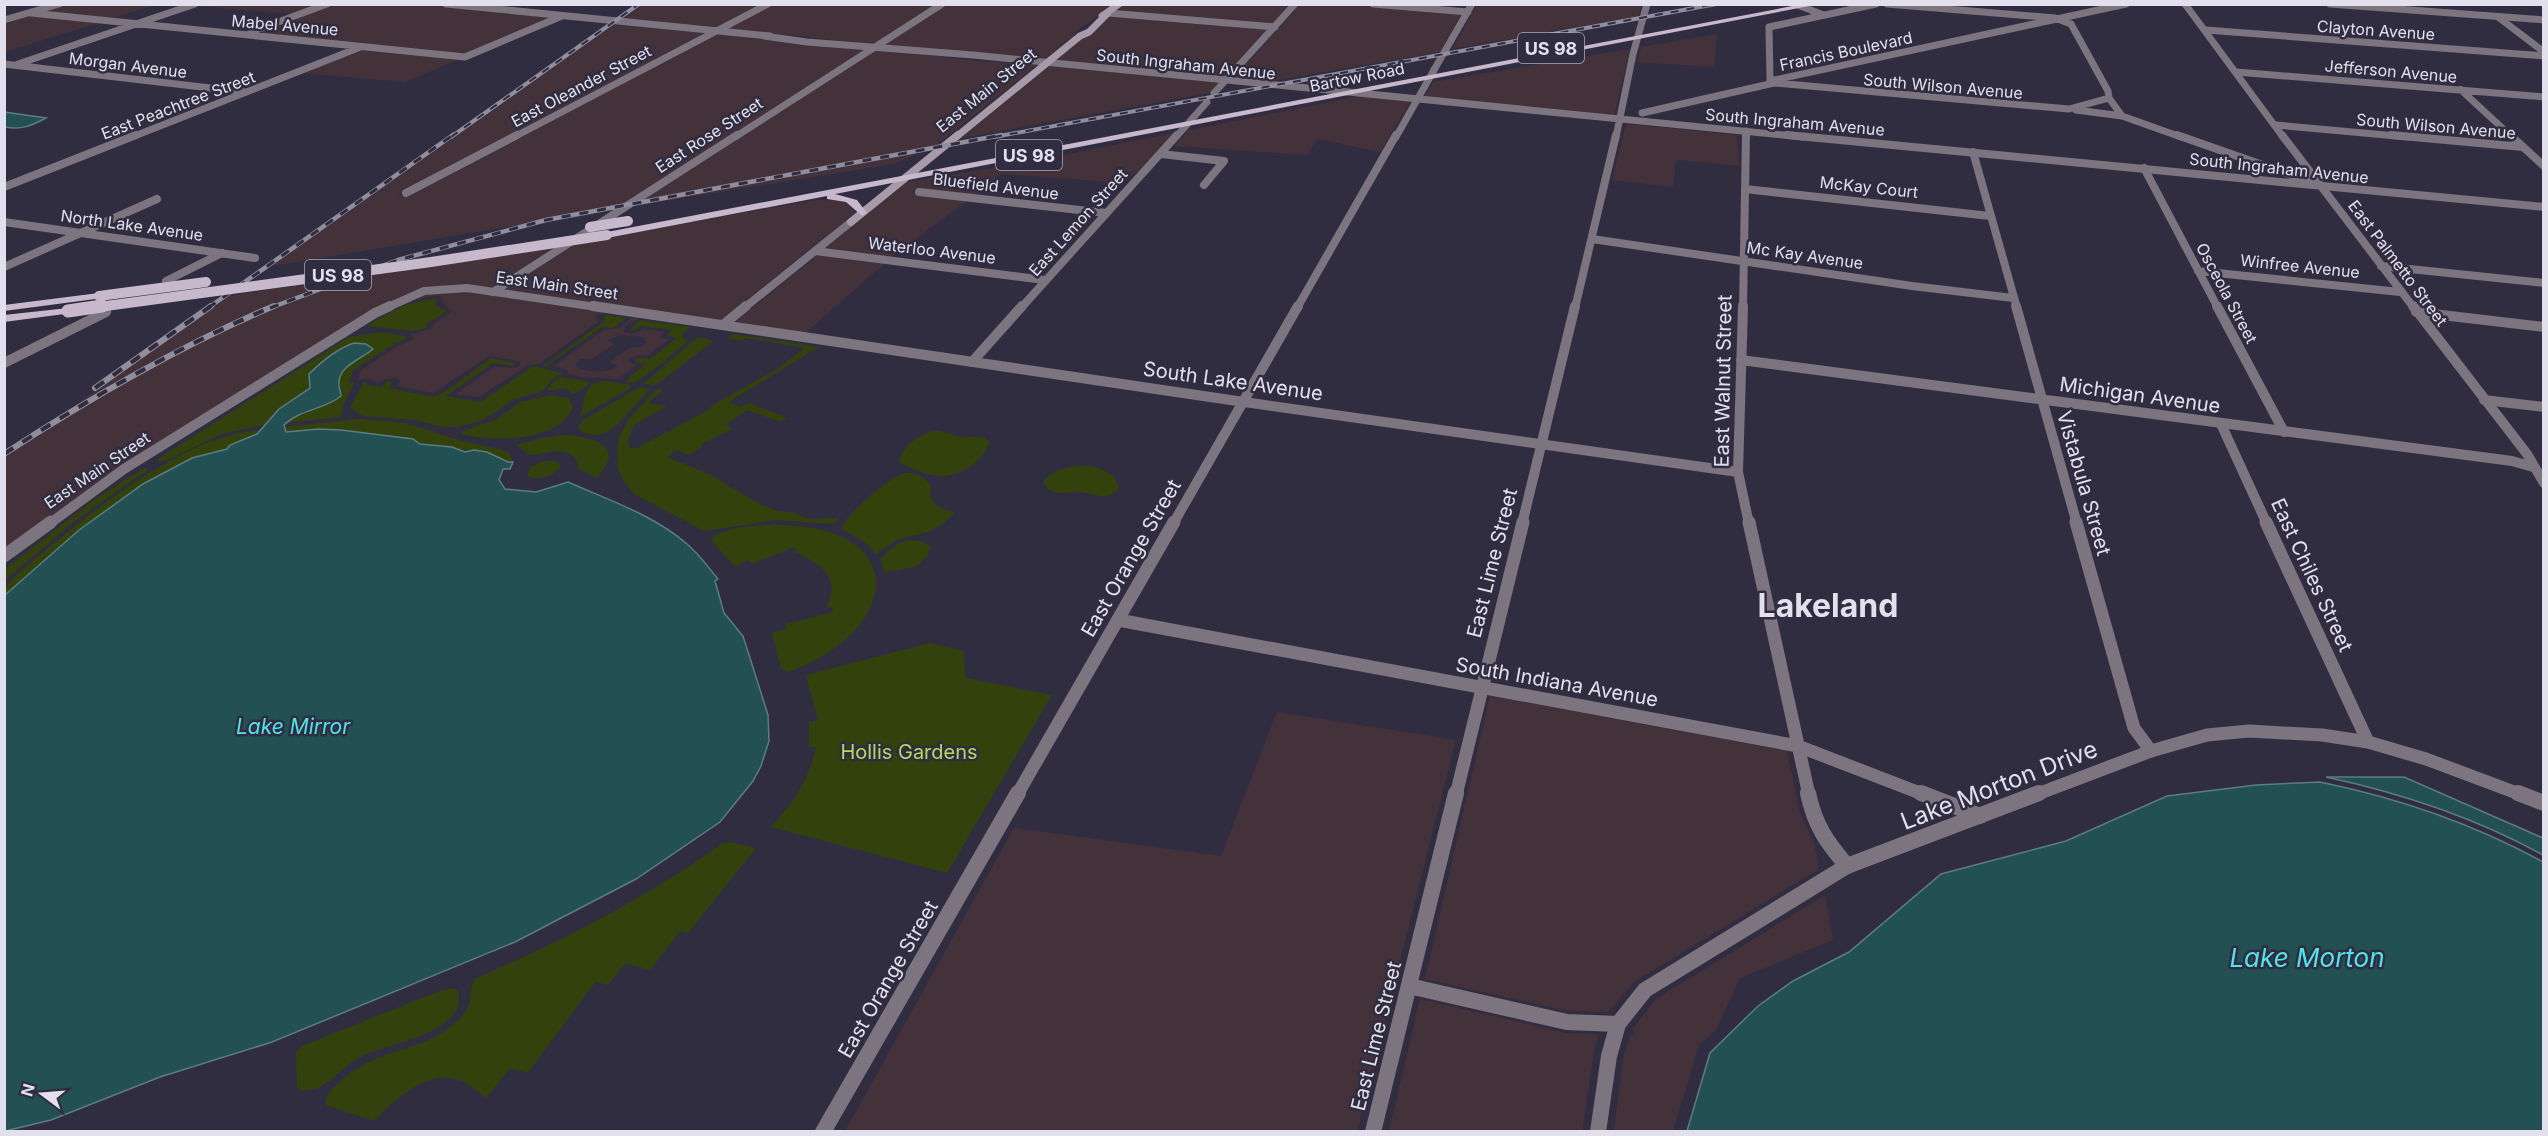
<svg xmlns="http://www.w3.org/2000/svg" width="2548" height="1136" font-family="Inter,sans-serif">
<style>
.commercial{fill:#44323b;fill-rule:evenodd}
.green{fill:#33420d}
.water{fill:#235153;stroke:#5c7c81;stroke-width:1.5}
.lines{fill:none;stroke-linecap:round;stroke-linejoin:round}
.minor-far4{stroke:#7c747e;stroke-width:7}
.minor-far3{stroke:#7c747e;stroke-width:8}
.minor-far2{stroke:#7c747e;stroke-width:10}
.minor-far1{stroke:#7c747e;stroke-width:13}
.minor{stroke:#7c747e;stroke-width:16}
.tertiary-far4{stroke:#7c747e;stroke-width:7}
.tertiary-far3{stroke:#7c747e;stroke-width:8}
.tertiary-far2{stroke:#7c747e;stroke-width:10}
.tertiary-far1{stroke:#7c747e;stroke-width:13}
.tertiary{stroke:#7c747e;stroke-width:16}
.secondary-far1{stroke:#a79ba9;stroke-width:7}
.secondary{stroke:#a79ba9;stroke-width:8}
.primary{fill:#c7b8cb;fill-rule:evenodd}
.rail-far2-casing{stroke:#908d9d;stroke-width:4}
.rail-far1-casing{stroke:#908d9d;stroke-width:4.5}
.rail-casing{stroke:#908d9d;stroke-width:6}
.rail-far2{stroke:#312d41;stroke-width:2;stroke-dasharray:8;stroke-linecap:butt}
.rail-far1{stroke:#312d41;stroke-width:3;stroke-dasharray:9;stroke-linecap:butt}
.rail{stroke:#312d41;stroke-width:4;stroke-dasharray:11;stroke-linecap:butt}
.primary-bridge-far1{stroke:#c7b8cb;stroke-width:10}
.primary-bridge{stroke:#c7b8cb;stroke-width:13}
.labels{text-anchor:middle;dominant-baseline:central;stroke-width:5;stroke-linejoin:round;paint-order:stroke}
.far-street-label{font-size:16px;fill:#e2e0ed;stroke:#312d41}
.shield{fill:#312d41;stroke:#adaab9;stroke-width:1.5}
.shield-label{font-size:18px;font-weight:bold;fill:#e2e0ed}
.street-label{font-size:20px;fill:#e2e0ed;stroke:#312d41}
.park-label{font-size:20px;fill:#b3d95f;stroke:#312d41}
.water-label{font-size:21px;font-style:italic;fill:#4ee4ea;stroke:#312d41}
.near-street-label{font-size:24px;fill:#e2e0ed;stroke:#312d41}
.near-water-label{font-size:26px;font-style:italic;fill:#4ee4ea;stroke:#312d41}
.town-label{font-size:32px;font-weight:bold;fill:#e2e0ed;stroke:#312d41}
</style>
<rect width="100%" height="100%" fill="#312d41"/>
<path class="commercial" d="M200,4L322,5L295,14L195,6Z
M1124,4L1290,5L1271,25L1115,12Z
M64,5H156L109,19L39,12Z
M332,5H429L555,17L464,55L252,34Z
M643,5H762L713,30L623,19Z
M773,5H937L873,45L801,36L722,31Z
M947,5H1114L1076,31L1074,36L1042,62L882,46Z
M1300,5H1356L1462,13L1440,52L1262,83L1232,80Z
M1477,5V4L1641,5L1639,16L1452,49Z
M1112,15L1269,28L1222,79L1052,63L1085,36L1094,32Z
M28,16L101,22L5,52V24Z
M614,25L707,32L398,194L408,196L716,33L770,40L868,48L615,209L272,266Z
M1717,34L1714,67L1638,62L1641,47Z
M362,48L460,59L405,82L301,73Z
M878,49L968,60L1038,65L935,146L893,164L633,206Z
M1630,49L1614,116L1424,98L1433,82Z
M1048,66L1219,82L1209,93L957,139Z
M1361,96L1411,100L1380,152L1318,139L1307,155L1174,146L1189,130Z
M1626,124L1737,135L1739,166L1678,160L1676,161L1673,187L1612,180Z
M1173,133L1142,167L1123,183L1002,174L974,195L916,189L911,193L968,200L892,257L825,249L906,182L1018,164Z
M816,200L845,201L855,213L720,321L504,290L579,242Z
M559,245L492,288L452,285L417,289L369,312L123,464L5,548V458L220,297Z
M819,254L885,263L805,333L734,323Z
M463,291L607,312L597,315L595,318L599,321L539,364L528,365L479,397L456,394L494,367L516,368L520,365V361L489,356L433,393L397,386L400,381L397,378L385,379L378,383L368,378L358,380L361,370L398,346L412,340L414,338L410,334L430,329L435,323L453,311L443,304L441,295L414,299L427,294Z
M633,317H641L625,326L624,332L634,334L643,329L664,332L660,337L668,340L648,355H639L630,358L628,362L636,365L618,379L581,377L569,374L566,369L554,366L604,330L620,328ZM622,335L643,337L647,342L641,347H631L610,362L618,366L611,370L597,372L580,369L575,365L580,359H592L614,344L607,340Z
M1490,696L1787,751L1800,813L1814,842L1819,869L1634,982L1608,1012L1567,1011L1425,979Z
M1277,712L1456,740L1357,1131H845L1014,828L1221,856Z
M1825,895L1833,940L1740,978L1716,1030L1699,1045L1673,1131H1614L1623,1060L1630,1035H1635L1633,1028L1656,999Z
M1420,999L1566,1033L1599,1034L1594,1052L1582,1131H1389Z"/>
<path class="green" d="M436,298V306L447,311L428,323L426,328L413,331L366,326L405,305Z
M606,315L627,318L613,328L602,327L545,367H542L606,320L602,318Z
M640,320L690,327L682,335L687,341L659,366L634,383L625,381L646,363L636,362V359L642,357L650,359L677,338L667,335L672,330L641,326L634,331L630,330Z
M381,332L404,336L406,339L394,344L353,370L349,382L354,383L343,405L341,417L286,423L297,414L342,392C334,373 345,372 355,360C360,355 363,349 366,344C345,341 318,358 311,379C310,384 311,388 307,391C290,405 282,404 268,424L222,434L165,461H155L349,337Z
M733,334L819,347L729,402L741,407L749,403L787,418L780,422L748,410L726,424L732,429L701,444L702,447L688,455L677,450L667,457L709,474L758,503L777,511L792,512L810,519L839,518L834,524L775,520L704,531L634,494L625,483L618,469L617,446L619,437L630,417L657,389L663,390L648,403L667,406L634,425L628,442L630,448H637L705,412L716,403L779,368L805,348L746,338L742,341L727,338Z
M698,337L714,341L656,385L643,384Z
M491,358L514,363L513,366L493,363L446,396L481,402L533,366L563,373L552,379L543,391L515,399L481,421L457,427H443L415,420L363,416L350,408L364,382L372,386L382,387L386,382H392L389,388L433,397L449,389Z
M560,377L587,381L590,384L573,394L566,388L548,391L551,384Z
M606,381L630,385L631,388L581,416C584,401 584,381 606,381Z
M640,387L650,389C644,396 637,403 631,410C617,425 603,444 579,430V425L583,420Z
M552,395L568,398L573,406C562,443 490,442 461,434L463,431L495,420L520,402Z
M359,419L406,423L458,440L503,450L509,453L513,462C505,462 496,453 487,452C472,450 424,448 413,439L319,429L286,432L285,427Z
M262,430L227,449L192,458L143,484L79,530L5,595V588L11,580C72,527 180,433 262,430Z
M934,431C945,430 952,436 963,437C973,438 983,434 990,442C985,459 960,477 941,476C928,476 912,468 900,463L899,460C906,444 918,435 934,431Z
M564,435C593,436 628,447 596,478L578,469L577,460C565,445 546,454 530,455L516,445L541,438Z
M544,461H554L560,464L559,469C550,477 538,481 527,476L530,467Z
M1091,466L1101,469L1115,477L1119,488C1107,503 1095,493 1079,492C1066,491 1054,497 1044,485V481C1053,468 1076,465 1091,466Z
M144,468L149,469L76,520L5,580V569L98,497Z
M905,473C917,472 924,477 931,486C926,505 942,509 955,513L943,524L928,532L899,539L876,554L866,543L842,529V526C851,511 889,477 905,473Z
M777,525C915,526 899,633 788,672L781,669L772,633L786,629V624L833,612L832,607L828,608L827,605C842,575 818,563 795,552L798,550L794,547L752,564L748,560L735,567L711,540C719,527 761,525 777,525Z
M907,540L921,541L930,546L928,555L916,567L885,572L880,559L897,544Z
M930,643L963,651L966,678L1052,695L947,873L771,827C792,805 810,778 816,747H809V722L818,720L806,675Z
M730,842L756,848L688,933L680,931L650,970L626,963L608,985L595,982L528,1073L510,1068L486,1098C478,1091 469,1084 459,1080C428,1068 393,1101 374,1121L326,1105C325,1095 332,1089 339,1083C372,1050 410,1054 445,1031C454,1025 466,1014 469,1004C473,994 468,987 476,978C563,941 646,898 723,843Z
M454,988L458,991C469,1033 388,1043 362,1056C340,1067 328,1090 303,1091L297,1087L296,1052L302,1046L442,990Z"/>
<path class="water" d="M4,112L46,118C31,126 22,130 5,127Z
M354,343L366,344L373,349C363,358 339,366 339,382C338,387 341,391 341,396C324,410 300,409 284,425L286,432L319,429L341,430L413,439L420,444L452,447L465,452L474,450L487,452L508,462H513L510,469H503L499,480L505,489L536,492L568,482C608,500 654,515 687,544C699,554 708,567 718,579L715,581L724,613L743,636L768,715L769,741L761,766L753,781L720,822L636,879L515,942L272,1042L160,1077L51,1120L5,1131V595L79,530L143,484L192,458L227,449L230,445L257,434L279,409L310,388L309,374C322,361 336,349 354,343Z
M2326,777H2404L2543,838V855C2476,818 2401,793 2326,777Z
M2320,782C2398,798 2474,824 2543,862V1131H1687L1710,1053L1758,1006L1793,981L1849,952L1941,874L2066,841L2167,796L2256,785Z"/>
<g class="lines">
<path class="minor-far4" d="M1373,4L1468,12
M1795,4L1821,14
M1887,4L2055,18L2071,24L2108,91L2109,98L2122,116
M31,13L465,57L562,16
M1108,13L1275,27
M2498,17L2544,52
M2206,30L2544,56
M251,32L327,4
M4,64L245,92
M18,64L195,4
M1434,70L1472,4
M2236,72L2544,97
M1770,81L2126,4
M1770,81L1769,27L1876,4
M1774,83L2069,109L2109,98
M2461,90L2512,137
M1214,93L1295,4
M2076,110L2122,116L2181,137
M1642,113L1774,83
M2276,125L2408,137
M132,137L358,48
M514,137L768,4
M1176,137L1207,102
M1746,137V131"/>
<path class="minor-far3" d="M2177,135L2319,185
M2391,135L2523,147
M2510,135L2544,166
M1973,152L2017,308
M1161,154L1224,161L1204,185
M2144,168L2218,308
M4,187L136,135
M1745,189L1990,216
M919,192L1106,213
M406,193L517,135
M4,222L255,258
M1592,239L1912,286L2013,298
M815,251L1045,280
M2381,266L2544,283
M4,267L157,199
M2198,271L2400,292
M166,281L222,253
M1021,308L1177,135
M1743,308L1746,135"/>
<path class="minor-far2" d="M1743,306L1738,472L1749,524
M2016,306L2077,524
M2217,306L2284,432
M2416,312L2544,327
M1741,360L2512,461L2533,467
M972,362L1022,306
M4,363L106,312
M2484,400L2544,407
M1244,402L1738,472
M2221,424L2267,524"/>
<path class="minor-far1" d="M1749,522L1809,795
M2076,522L2134,728L2151,751
M2266,522L2368,742
M1118,620L1798,746L1925,795"/>
<path class="minor" d="M1808,793C1815,826 1826,841 1847,866
M1921,793L1980,816
M1409,986L1567,1022L1618,1024"/>
<path class="tertiary-far4" d="M446,4L770,36
M2185,4L2283,137
M2330,4L2544,20
M4,20L59,4
M764,36L807,42L973,55L1803,137
M735,137L942,4
M1396,137L1434,70
M1616,137L1633,54L1647,4"/>
<path class="tertiary-far3" d="M1787,135L2544,207
M2282,135L2414,308
M493,292L737,135
M386,308L424,291L467,288L603,308
M744,308L851,222
M1297,308L1396,135
M1575,308L1616,135"/>
<path class="tertiary-far2" d="M593,306L1244,402
M2413,306L2527,454L2544,483
M723,325L746,306
M49,524L124,469L375,313L390,306
M1173,524L1298,306
M1522,524L1575,306"/>
<path class="tertiary-far1" d="M4,556L51,522
M1017,795L1174,522
M1456,795L1523,522
M2035,795L2151,751L2207,735L2249,731L2322,735L2368,742L2426,759L2522,795"/>
<path class="tertiary" d="M2518,793L2544,803
M823,1132L1018,793
M1373,1132L1456,793
M1598,1132L1609,1056L1618,1024L1645,990L1847,866L2039,793"/>
<path class="secondary-far1" d="M1102,16L1119,4
M956,137L1080,36L1089,32L1108,13"/>
<path class="secondary" d="M851,222L958,135"/>
<path class="primary" d="M1803,4H1820L835,194L857,200L867,213L862,216L846,202L827,199V196L607,238L602,235L607,232Z
M99,293L105,296L103,298L4,311V305Z
M68,308L72,309V313L4,322V315Z"/>
<g class="rail-far2-casing">
<path id="rail-far2" d="M451,137L639,4
M994,137L1716,4"/>
</g>
<g class="rail-far1-casing">
<path id="rail-far1" d="M208,308L453,135
M270,308L398,260L546,220L1002,135"/>
</g>
<g class="rail-casing">
<path id="rail" d="M95,388L211,306
M4,454C90,398 179,346 274,306"/>
</g>
<use href="#rail-far2" class="rail-far2"/>
<use href="#rail-far1" class="rail-far1"/>
<use href="#rail" class="rail"/>
<path class="primary-bridge-far1" d="M590,227L628,221
M99,296L206,282
M91,308L431,262L607,235"/>
<path class="primary-bridge" d="M68,311L102,306"/>
</g>
<g class="labels">
<g class="far-street-label">
<text transform="translate(285 25) rotate(5)">Mabel Avenue</text>
<text transform="translate(2376 30) rotate(4)">Clayton Avenue</text>
<text transform="translate(1846 51) rotate(-12)">Francis Boulevard</text>
<text transform="translate(1186 64) rotate(6)">South Ingraham Avenue</text>
<text transform="translate(128 65) rotate(7)">Morgan Avenue</text>
<text transform="translate(2391 71) rotate(5)">Jefferson Avenue</text>
<text transform="translate(1357 77) rotate(-11)">Bartow Road</text>
<text transform="translate(581 86) rotate(-28)">East Oleander Street</text>
<text transform="translate(1943 86) rotate(5)">South Wilson Avenue</text>
<text transform="translate(986 90) rotate(-39)">East Main Street</text>
<text transform="translate(178 105) rotate(-21)">East Peachtree Street</text>
<text transform="translate(1795 122) rotate(5)">South Ingraham Avenue</text>
<text transform="translate(2436 126) rotate(5)">South Wilson Avenue</text>
<text transform="translate(709 135) rotate(-33)">East Rose Street</text>
<text transform="translate(2279 168) rotate(6)">South Ingraham Avenue</text>
<text transform="translate(996 186) rotate(7)">Bluefield Avenue</text>
<text transform="translate(1869 187) rotate(6)">McKay Court</text>
<text transform="translate(1078 222) rotate(-48)">East Lemon Street</text>
<text transform="translate(132 225) rotate(8)">North Lake Avenue</text>
<text transform="translate(932 250) rotate(7)">Waterloo Avenue</text>
<text transform="translate(1805 255) rotate(8)">Mc Kay Avenue</text>
<text transform="translate(2398 263) rotate(53)">East Palmetto Street</text>
<text transform="translate(2300 266) rotate(6)">Winfree Avenue</text>
<text transform="translate(557 285) rotate(8)">East Main Street</text>
<text transform="translate(2227 293) rotate(62)">Osceola Street</text>
<text transform="translate(97 470) rotate(-34)">East Main Street</text>
</g>
<g class="shield">
<rect x="1518" y="33" width="66" height="30" rx="4.5"/>
<rect x="996" y="140" width="66" height="30" rx="4.5"/>
<rect x="305" y="260" width="66" height="30" rx="4.5"/>
</g>
<g class="shield-label">
<text x="1551" y="48">US 98</text>
<text x="1029" y="155">US 98</text>
<text x="338" y="275">US 98</text>
</g>
<g class="street-label">
<text transform="translate(1233 381) rotate(8)">South Lake Avenue</text>
<text transform="translate(1723 381) rotate(-89)">East Walnut Street</text>
<text transform="translate(2140 395) rotate(8)">Michigan Avenue</text>
<text transform="translate(2084 483) rotate(74)">Vistabula Street</text>
<text transform="translate(1131 558) rotate(-60)">East Orange Street</text>
<text transform="translate(1492 563) rotate(-76)">East Lime Street</text>
<text transform="translate(2312 575) rotate(65)">East Chiles Street</text>
<text transform="translate(1557 682) rotate(10)">South Indiana Avenue</text>
<text transform="translate(888 979) rotate(-60)">East Orange Street</text>
<text transform="translate(1376 1036) rotate(-76)">East Lime Street</text>
</g>
<g class="park-label">
<text x="909" y="752">Hollis Gardens</text>
</g>
<g class="water-label">
<text x="293" y="726">Lake Mirror</text>
</g>
<g class="near-street-label">
<text transform="translate(1999 785) rotate(-21)">Lake Morton Drive</text>
</g>
<g class="near-water-label">
<text x="2307" y="957">Lake Morton</text>
</g>
<g class="town-label">
<text x="1828" y="605">Lakeland</text>
</g>
</g>
<rect width="2548" height="1136" fill="none" stroke="#e2e0ed" stroke-width="12"/>
<g transform="translate(42 1094) rotate(286)" stroke="#312d41" stroke-width="4.5" paint-order="stroke">
<path d="M0-4.5L10 22L0 15L-10 22Z" fill="#e2e0ed"/>
<text y="-9" font-size="16" font-weight="bold" text-anchor="middle" fill="#e2e0ed">N</text>
</g>
</svg>
